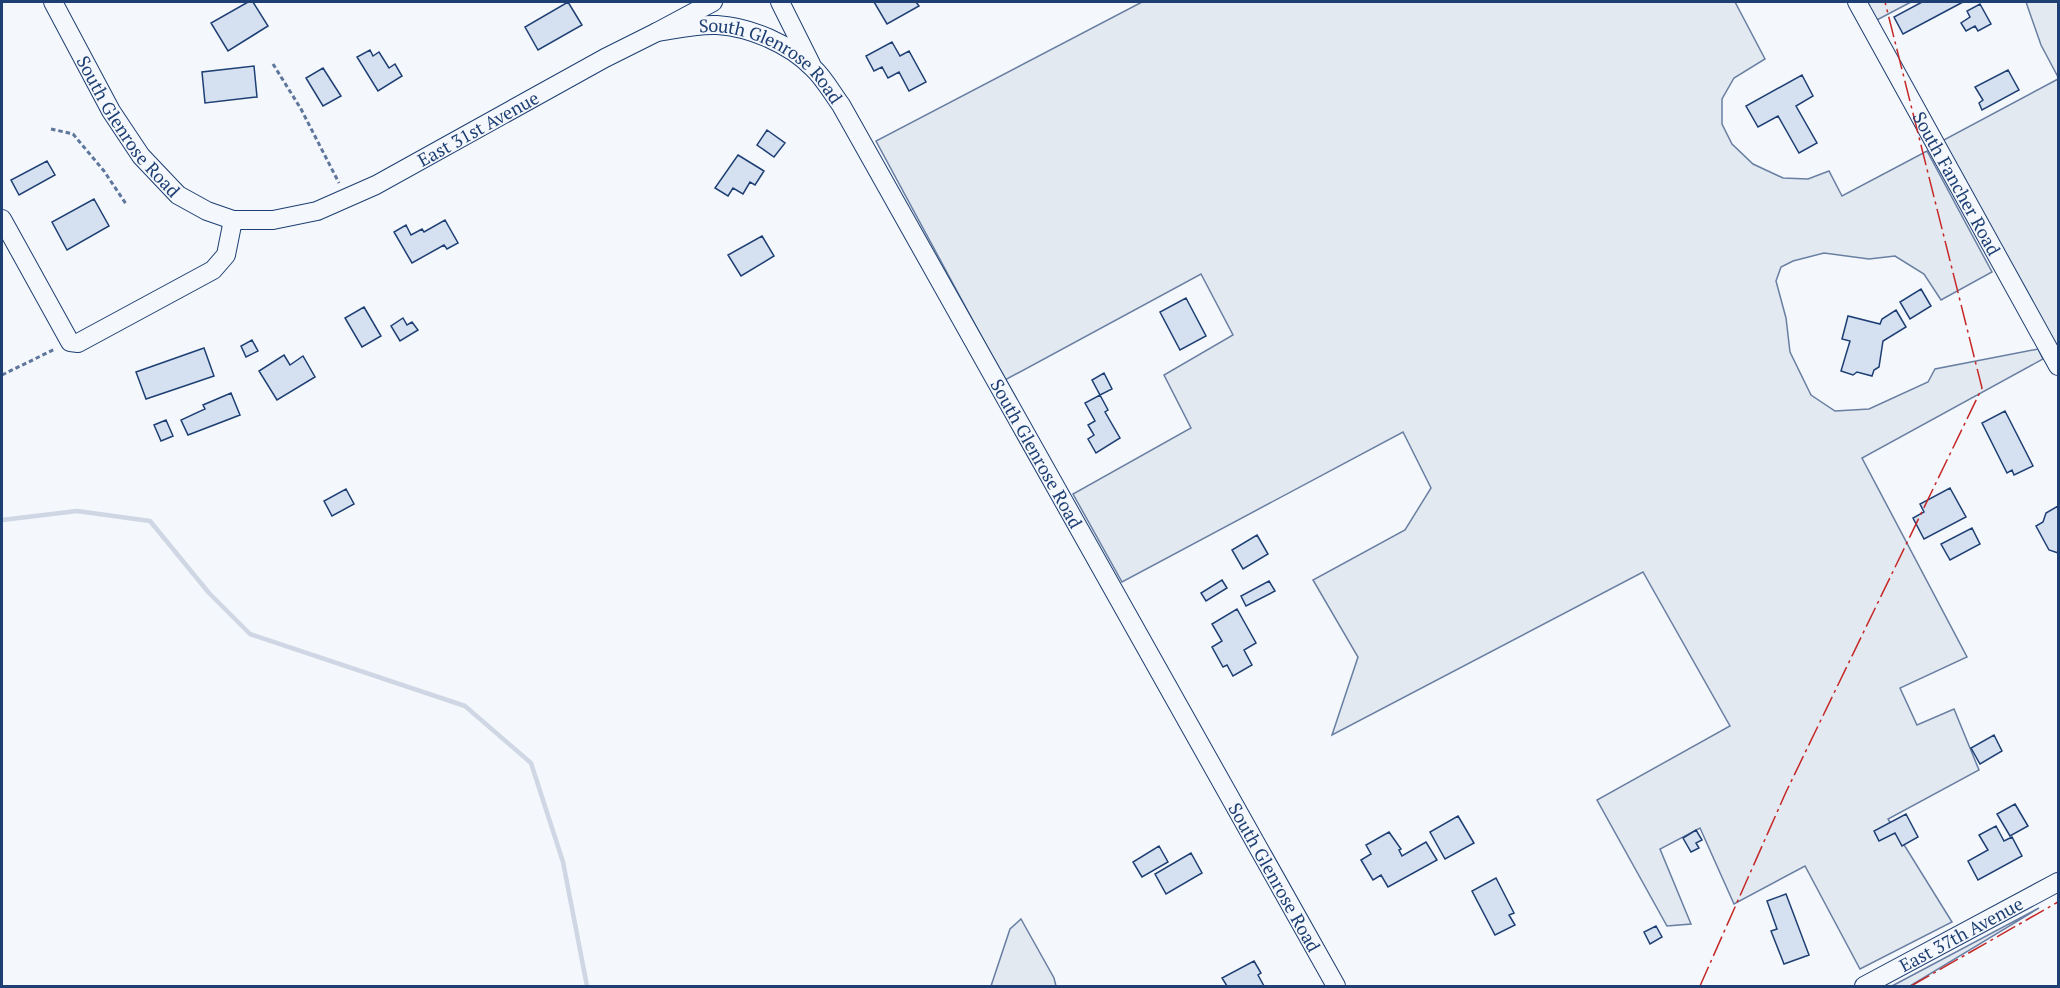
<svg xmlns="http://www.w3.org/2000/svg" width="2060" height="988" font-family="'PT Serif',serif">
<style>
.green{fill:#e3e9f0;stroke:#687fa3;stroke-width:1.5}
.lines{fill:none;stroke-linecap:round;stroke-linejoin:round}
.stream{stroke:#cfd7e4;stroke-width:4.5}
.building{fill:#d5e0f0;stroke:#1d3f73;stroke-width:1.5}
.minor-casing{stroke:#1d3f73;stroke-width:20}
.path{stroke:#5e769c;stroke-width:3;stroke-dasharray:4.5 3;stroke-linecap:butt}
.minor{stroke:#f4f7fb;stroke-width:18}
.power{stroke:#c62828;stroke-width:1.5;stroke-dasharray:21 4.5 3 4.5;stroke-linecap:butt}
.labels{text-anchor:middle;dominant-baseline:central;stroke-width:4.5;stroke-linejoin:round;paint-order:stroke}
.street-label{font-size:18px;fill:#1d3f73;stroke:#f4f7fb}
</style>
<rect width="100%" height="100%" fill="#f4f7fb"/>
<path class="green" d="M1142,2H1735L1765,59L1734,78L1722,99V124L1732,144L1753,164L1783,178L1808,179L1829,171L1842,196L1927,151L1992,272L1941,300L1924,274L1895,256L1869,259L1824,253L1793,261L1781,267L1776,281L1786,318L1790,352L1811,395L1835,411L1869,409L1928,382L1935,369L2038,349L2043,359L1862,458L1967,657L1900,688L1917,725L1954,709L1979,770L1888,819L1952,922L1860,969L1805,866L1734,904L1700,828L1660,849L1691,924L1667,926L1597,800L1730,726L1643,572L1332,735L1358,657L1313,580L1405,530L1431,488L1403,432L1122,582L1073,494L1191,428L1164,375L1233,335L1201,274L1005,380L876,141Z
M1864,2H1911L1875,21Z
M2026,2H2058V77L2041,45Z
M2058,79V346L2055,347L1940,142Z
M2039,908L1910,986H1892Z
M1021,919L1054,978L1056,986H991L1010,929Z"/>
<g class="lines">
<path class="stream" d="M2,520L77,511L150,521L209,593L250,634L465,706L531,763L563,862L587,986"/>
</g>
<path class="building" d="M248,2H253L268,26L228,51L211,23Z
M568,2L582,25L538,50L525,27Z
M874,2H916L919,6L887,24Z
M1922,2H1963L1903,34L1894,17Z
M1980,4L1991,24L1978,31L1975,26L1966,31L1961,23L1970,17L1967,11Z
M892,42L900,56L909,51L926,82L909,91L899,72L888,78L882,67L874,71L866,56Z
M370,50L373,56L379,52L389,68L395,64L402,76L378,91L357,57Z
M254,66L257,97L205,103L202,72Z
M323,68L341,96L323,106L306,78Z
M2008,70L2019,90L1982,110L1979,103L1983,100L1975,87Z
M1802,75L1813,96L1796,106L1817,143L1799,153L1778,116L1758,127L1746,106Z
M767,130L785,143L774,157L757,145Z
M738,155L764,171L755,185L750,182L743,194L733,188L728,196L715,188Z
M47,161L55,175L19,195L11,180Z
M94,199L109,226L67,250L52,222Z
M445,220L458,243L447,249L444,245L412,263L394,232L406,225L411,235L422,229L424,232Z
M762,236L774,256L741,276L728,255Z
M1921,289L1931,306L1910,319L1900,302Z
M1186,298L1206,336L1180,350L1160,312Z
M364,307L381,336L362,347L345,318Z
M1896,310L1906,327L1883,341L1879,367L1874,370L1872,376L1857,372L1853,375L1841,371L1850,341L1842,339L1848,316L1880,324L1882,319Z
M403,318L407,325L412,322L418,330L400,341L391,326Z
M252,340L258,351L246,357L241,346Z
M204,348L214,376L146,399L136,372Z
M284,355L290,365L303,356L315,377L277,400L259,371Z
M1104,373L1112,389L1100,395L1092,380Z
M231,393L240,415L188,435L181,420L205,409L203,405Z
M1100,395L1108,410L1105,412L1120,438L1096,453L1088,439L1094,435L1088,425L1095,421L1085,403Z
M2005,411L2033,466L2014,475L2012,470L2007,473L1982,423Z
M166,420L173,436L161,441L154,425Z
M1950,488L1966,517L1924,539L1913,518L1924,512L1920,504Z
M346,489L354,504L332,516L324,501Z
M2058,506V553L2049,550L2036,526L2043,522L2046,513Z
M1972,528L1980,544L1950,560L1941,544Z
M1257,535L1268,554L1243,569L1232,550Z
M1222,580L1227,588L1206,601L1201,593Z
M1269,581L1275,591L1246,606L1241,596Z
M1237,609L1256,643L1244,650L1252,665L1233,676L1227,665L1223,667L1212,647L1222,641L1212,624Z
M1994,735L2002,751L1980,764L1971,748Z
M2015,804L2028,826L2010,836L1997,814Z
M1906,814L1918,837L1902,846L1895,833L1879,841L1874,831Z
M1458,816L1474,843L1445,859L1430,832Z
M1996,826L2004,841L2012,837L2022,856L1978,880L1968,861L1988,850L1979,835Z
M1696,830L1702,840L1696,843L1699,848L1691,852L1683,838Z
M1389,832L1401,849L1399,850L1402,856L1426,842L1437,860L1388,887L1381,875L1373,880L1361,860L1371,854L1366,845Z
M1159,846L1168,862L1142,877L1133,862Z
M1191,853L1202,873L1166,894L1155,874Z
M1496,878L1514,913L1509,915L1515,925L1495,935L1472,891Z
M1786,894L1809,955L1784,964L1771,931L1777,929L1767,901Z
M1656,926L1662,937L1650,944L1644,932Z
M1254,961L1261,973L1258,975L1264,986H1227L1222,978Z"/>
<g class="lines">
<g class="minor-casing">
<g id="minor">
<path id="s1" d="M53,2L111,111L141,156L178,195L207,211L233,220H273L317,211L376,185L605,58L657,32L713,2"/>
<path d="M780,2L811,64"/>
<path id="s2" d="M1857,2L2058,366"/>
<path id="s3" d="M657,32C676,29 697,24 717,25C750,27 790,44 813,68C824,78 832,93 841,105L1336,986"/>
<path d="M2,219L70,342L78,343L213,270L226,255L233,220"/>
<path id="s4" d="M1864,986L2058,882"/>
</g>
</g>
<path class="path" d="M273,64L301,109L339,183
M51,129L73,134L104,171L126,204
M2,375L55,349"/>
<use href="#minor" class="minor"/>
<path class="power" d="M1700,986L1786,792L1982,388L1885,2
M1911,986L2058,902"/>
</g>
<g class="labels">
<g class="street-label">
<text stroke="none"><textPath href="#s3" startOffset="126">South Glenrose Road</textPath></text>
<text stroke="none"><textPath href="#s1" startOffset="146">South Glenrose Road</textPath></text>
<text stroke="none"><textPath href="#s1" startOffset="558">East 31st Avenue</textPath></text>
<text stroke="none"><textPath href="#s2" startOffset="207">South Fancher Road</textPath></text>
<text stroke="none"><textPath href="#s3" startOffset="614">South Glenrose Road</textPath></text>
<text stroke="none"><textPath href="#s3" startOffset="1100">South Glenrose Road</textPath></text>
<text stroke="none"><textPath href="#s4" startOffset="110">East 37th Avenue</textPath></text>
</g>
</g>
<rect width="2060" height="988" fill="none" stroke="#1d3f73" stroke-width="6"/>
</svg>
